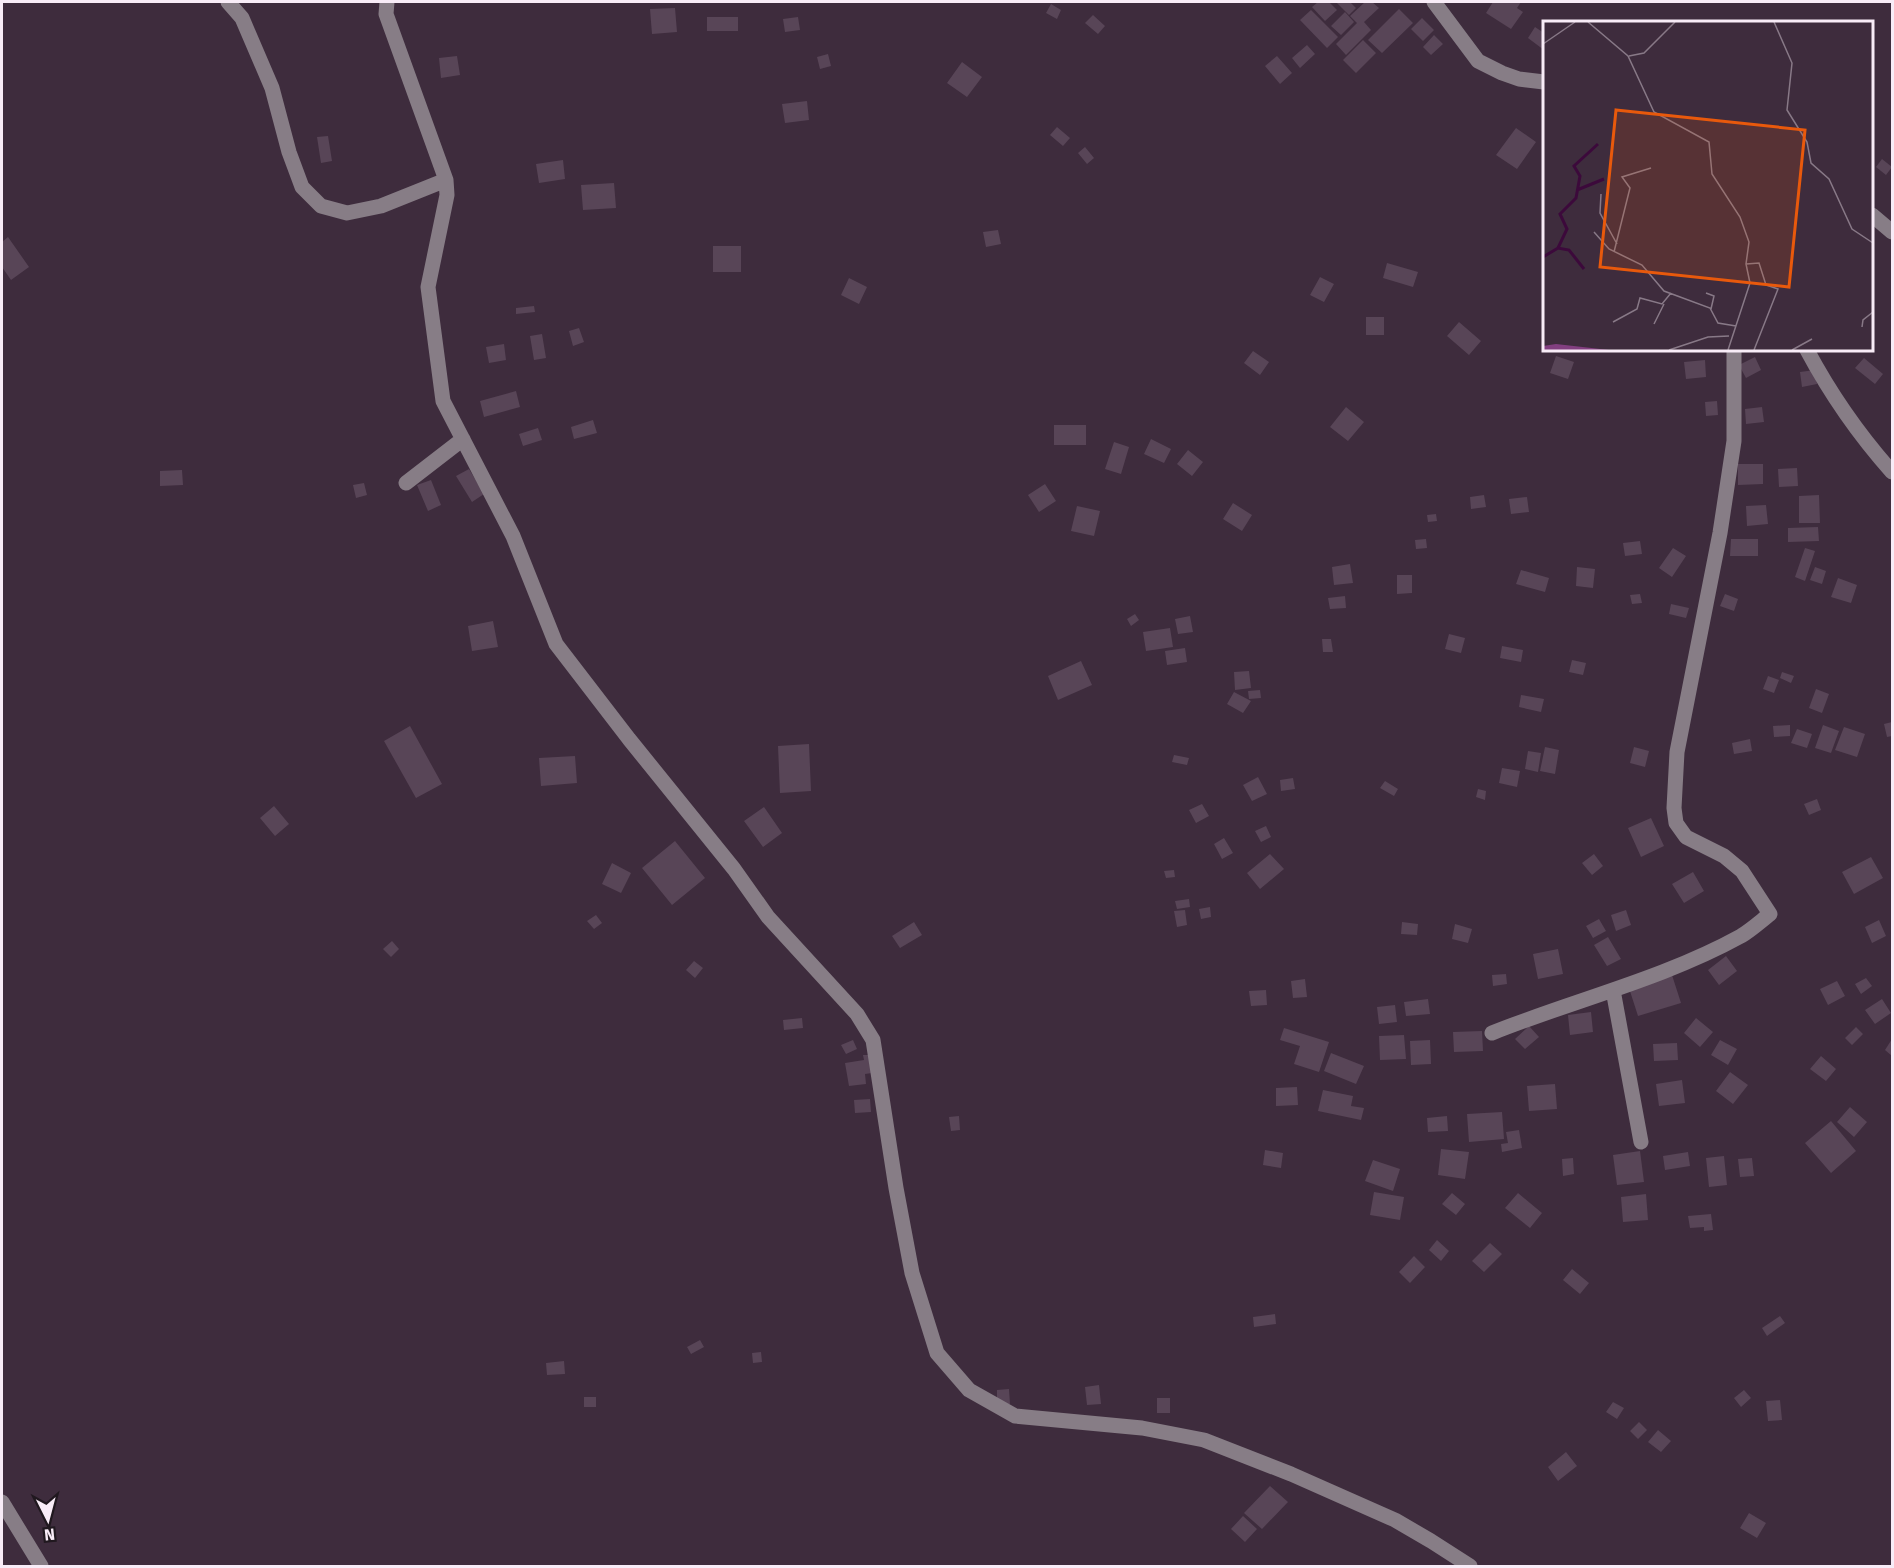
<svg xmlns="http://www.w3.org/2000/svg" width="1894" height="1568" font-family="'Fira Sans',sans-serif">
<style>
.building{fill:#584557}
.lines{fill:none;stroke-linecap:round;stroke-linejoin:round}
.minor{stroke:#877d86;stroke-width:15}
.inset-river{fill:none;stroke:#3c093b;stroke-width:3}
.inset-road{fill:none;stroke:#887987;stroke-width:1.5}
.view{fill:#e8590c;fill-opacity:0.15;stroke:#e8590c;stroke-width:3}
.inset-edge{fill:none;stroke:#f8ecf7;stroke-width:3}
</style>
<rect width="100%" height="100%" fill="#3e2c3d"/>
<path class="building" d="M1318,2H1329L1337,10L1325,21L1312,7Z
M1336,2H1350L1356,8L1349,15Z
M1365,2H1372L1379,8L1364,22L1371,30L1346,55L1336,44L1357,23L1350,16Z
M1493,2H1521L1517,8L1523,12L1511,29L1486,13Z
M1051,4L1061,10L1057,19L1046,13Z
M675,8L677,32L652,34L650,9Z
M1399,9L1413,23L1382,53L1368,40Z
M1311,10L1338,37L1327,48L1300,20Z
M1345,12L1354,22L1341,35L1331,26Z
M1093,15L1105,26L1098,34L1085,23Z
M707,17H738V31H707Z
M798,17L800,30L785,32L783,19Z
M1422,18L1434,30L1423,41L1411,29Z
M1535,27L1544,33V50L1528,38Z
M1434,35L1443,44L1431,55L1423,47Z
M1363,40L1376,53L1356,73L1343,60Z
M1307,45L1315,54L1300,68L1292,58Z
M828,54L831,66L820,69L817,57Z
M457,56L460,75L441,78L439,58Z
M1277,56L1292,73L1280,84L1265,66Z
M962,62L982,77L967,97L947,83Z
M807,101L809,120L785,123L782,104Z
M1057,127L1070,138L1063,146L1050,135Z
M1516,128L1536,142L1517,169L1496,155Z
M328,136L332,161L321,163L317,137Z
M1085,147L1094,158L1087,164L1078,153Z
M1882,159L1892,167L1886,175L1876,167Z
M563,160L565,179L539,183L536,164Z
M614,183L616,208L583,210L581,185Z
M998,230L1001,244L986,247L983,232Z
M8,237L29,267L11,280L2,267V242Z
M713,246H741V272H713Z
M1387,263L1418,272L1413,287L1383,278Z
M1320,277L1334,284L1324,302L1310,295Z
M849,278L867,287L859,304L841,295Z
M534,306L535,312L516,314V308Z
M1366,317H1384V335H1366Z
M1459,322L1481,341L1469,355L1447,336Z
M579,328L584,342L573,346L569,331Z
M542,334L546,358L534,360L530,336Z
M504,344L506,360L489,363L486,347Z
M1253,351L1269,362L1260,375L1244,363Z
M1556,356L1574,362L1568,379L1550,373Z
M1755,357L1761,370L1746,378L1739,365Z
M1864,358L1883,374L1875,384L1855,368Z
M1705,360L1706,377L1686,379L1684,362Z
M1815,370L1817,384L1802,387L1800,372Z
M516,391L520,407L484,417L480,401Z
M1717,401L1718,415L1706,416L1705,402Z
M1346,407L1364,422L1348,441L1330,427Z
M1762,407L1764,422L1746,424L1745,409Z
M593,420L597,433L574,439L571,427Z
M1054,425H1086V445H1054Z
M538,428L542,440L523,446L519,434Z
M1151,439L1171,449L1164,463L1144,454Z
M1114,442L1129,447L1121,474L1105,469Z
M1188,450L1203,462L1192,476L1177,464Z
M1738,464H1763V484L1738,485Z
M1797,468L1798,486L1779,487L1778,469Z
M469,469L484,494L472,502L456,476Z
M182,470L183,485L160,486V471Z
M431,480L441,505L428,511L417,485Z
M364,483L367,495L356,498L353,485Z
M1045,484L1056,501L1039,512L1028,495Z
M1484,495L1486,507L1471,509L1470,497Z
M1819,495L1820,523H1799V496Z
M1527,497L1529,512L1511,514L1509,499Z
M1233,503L1252,515L1242,531L1223,519Z
M1766,505L1768,524L1747,526L1746,506Z
M1077,506L1100,511L1094,536L1071,531Z
M1436,514L1437,521L1428,522L1427,515Z
M1818,527L1819,541L1788,542V528Z
M1426,539L1427,548L1416,549L1415,540Z
M1731,539H1758V556H1730Z
M1640,541L1642,554L1625,556L1623,543Z
M1673,548L1686,556L1672,577L1659,568Z
M1805,548L1815,551L1805,581L1795,577Z
M1350,564L1353,583L1334,585L1332,567Z
M1577,567L1595,569L1593,588L1576,586Z
M1815,567L1826,571L1822,584L1810,580Z
M1521,570L1549,578L1545,592L1516,584Z
M1397,575H1412V593L1397,594Z
M1838,578L1857,585L1851,603L1831,597Z
M1640,594L1642,603L1632,604L1630,595Z
M1725,594L1738,599L1734,611L1720,606Z
M1345,596L1346,608L1330,609L1328,598Z
M1671,604L1689,608L1686,618L1669,614Z
M1135,614L1139,620L1131,626L1127,619Z
M1190,616L1193,632L1178,634L1175,619Z
M493,621L498,647L472,651L468,626Z
M1170,628L1173,647L1146,651L1143,632Z
M1449,634L1465,638L1461,653L1445,649Z
M1322,639H1331L1333,652H1323Z
M1502,646L1523,650L1521,662L1500,658Z
M1185,648L1187,662L1167,665L1165,651Z
M1572,660L1586,663L1583,675L1569,672Z
M1081,661L1092,685L1058,700L1048,676Z
M1249,671L1251,688L1235,690L1234,672Z
M1782,672L1794,676L1791,683L1780,678Z
M1768,676L1779,680L1774,693L1763,689Z
M1816,689L1829,694L1822,713L1809,708Z
M1260,690L1261,698L1249,699L1248,691Z
M1234,692L1251,701L1243,713L1227,704Z
M1521,695L1544,699L1541,712L1519,707Z
M1892,722V736L1887,737L1884,724Z
M1790,725V736L1774,737L1773,726Z
M1823,725L1839,731L1831,753L1815,748Z
M410,726L442,784L416,798L384,741Z
M1844,727L1865,734L1857,757L1835,750Z
M1797,729L1812,734L1807,748L1791,743Z
M1750,739L1752,751L1734,754L1732,743Z
M809,744L811,791L780,793L778,746Z
M1545,747L1559,750L1555,774L1540,771Z
M1634,747L1649,751L1645,767L1630,763Z
M1528,751L1541,753L1538,772L1525,769Z
M1174,755L1189,758L1187,765L1172,762Z
M575,756L577,783L541,786L539,758Z
M1502,768L1520,771L1517,787L1499,783Z
M1258,777L1267,794L1252,801L1243,785Z
M1293,778L1295,789L1281,791L1280,780Z
M1385,781L1398,789L1394,796L1380,788Z
M1478,789L1486,791L1485,800L1476,797Z
M1817,799L1821,810L1809,815L1804,804Z
M1202,804L1209,816L1196,823L1189,810Z
M274,806L289,824L275,836L260,818Z
M764,807L782,833L763,847L744,821Z
M1651,818L1664,846L1641,857L1628,828Z
M1266,826L1271,837L1261,842L1255,831Z
M1224,838L1233,853L1222,859L1214,844Z
M675,841L705,878L672,905L642,868Z
M1270,854L1284,869L1260,889L1247,873Z
M1594,854L1603,866L1592,875L1582,863Z
M1871,857L1883,878L1854,894L1842,872Z
M612,863L631,873L621,893L602,884Z
M1174,870L1175,877L1166,878L1164,871Z
M1693,872L1704,891L1684,903L1672,884Z
M1189,899L1190,907L1177,909L1175,901Z
M1210,907L1211,917L1201,919L1199,909Z
M1185,910L1187,925L1177,927L1174,911Z
M1626,910L1631,925L1616,931L1611,915Z
M596,915L602,923L594,929L587,921Z
M1599,919L1606,931L1593,938L1586,926Z
M1879,920L1886,936L1872,943L1865,927Z
M914,922L922,935L900,948L892,936Z
M1402,922L1418,924L1417,935L1401,934Z
M1455,924L1472,929L1468,943L1452,939Z
M1608,937L1621,959L1607,966L1594,945Z
M392,941L399,949L391,957L383,949Z
M1558,949L1563,974L1538,979L1533,954Z
M1726,956L1737,971L1719,985L1708,970Z
M694,961L703,968L695,978L686,970Z
M1506,974L1507,984L1493,986L1492,975Z
M1672,975L1681,1003L1638,1016L1629,988Z
M1866,978L1872,986L1861,994L1855,984Z
M1305,979L1307,997L1293,998L1291,981Z
M1837,981L1845,996L1828,1005L1820,989Z
M1266,990L1267,1005L1251,1006L1249,991Z
M1428,999L1430,1014L1406,1016L1404,1002Z
M1882,999L1891,1013L1875,1024L1865,1010Z
M1395,1005L1397,1022L1379,1024L1377,1007Z
M1591,1012L1593,1032L1570,1035L1568,1015Z
M802,1018L803,1028L784,1030L783,1020Z
M1696,1018L1713,1032L1700,1047L1684,1033Z
M1529,1026L1539,1037L1525,1049L1515,1039Z
M1856,1027L1863,1034L1852,1045L1845,1038Z
M1284,1028L1329,1042L1319,1072L1294,1064L1300,1046L1280,1040Z
M1482,1031L1483,1051L1454,1052L1453,1032Z
M1404,1035L1406,1059L1380,1060L1379,1036Z
M1892,1039V1056L1885,1050Z
M853,1040L857,1049L846,1054L841,1045Z
M1430,1040L1431,1064L1411,1065L1410,1041Z
M1720,1040L1737,1049L1728,1065L1711,1055Z
M1677,1043L1678,1060L1654,1061L1653,1044Z
M1331,1053L1364,1066L1356,1084L1324,1071Z
M863,1055H870L872,1073L865,1074L866,1084L849,1086L845,1063L864,1060Z
M1821,1056L1836,1069L1826,1081L1810,1069Z
M1730,1072L1748,1085L1733,1104L1716,1091Z
M1682,1080L1685,1103L1659,1106L1656,1084Z
M1555,1084L1557,1109L1529,1111L1527,1086Z
M1297,1087L1298,1105L1276,1106V1088Z
M1323,1090L1353,1096L1351,1106L1364,1108L1361,1120L1318,1111Z
M870,1099L871,1112L855,1113L854,1100Z
M1850,1107L1867,1122L1854,1137L1837,1122Z
M1502,1112L1504,1139L1469,1142L1467,1114Z
M959,1116L960,1130L951,1131L949,1117Z
M1447,1116L1448,1131L1428,1132L1427,1118Z
M1831,1121L1856,1151L1831,1173L1805,1143Z
M1519,1130L1522,1148L1502,1152L1501,1144L1508,1143L1506,1132Z
M1441,1149L1469,1152L1465,1179L1438,1175Z
M1265,1150L1283,1153L1281,1168L1263,1165Z
M1640,1151L1644,1182L1617,1185L1613,1155Z
M1688,1152L1690,1166L1665,1170L1663,1156Z
M1724,1156L1727,1185L1709,1187L1706,1158Z
M1573,1158L1574,1174L1563,1176L1562,1159Z
M1752,1158L1754,1176L1740,1177L1738,1159Z
M1373,1160L1400,1169L1393,1191L1365,1181Z
M1374,1192L1404,1197L1400,1220L1370,1215Z
M1452,1193L1465,1204L1456,1215L1442,1204Z
M1518,1193L1542,1213L1530,1228L1505,1208Z
M1646,1194L1648,1220L1623,1222L1621,1197Z
M1711,1214L1713,1230L1704,1231V1227L1690,1228L1688,1216Z
M1437,1240L1449,1251L1441,1261L1429,1250Z
M1490,1243L1502,1254L1484,1272L1472,1261Z
M1414,1256L1425,1267L1410,1283L1399,1272Z
M1572,1269L1589,1283L1580,1294L1563,1280Z
M1275,1314L1276,1324L1254,1327L1253,1317Z
M1780,1316L1785,1323L1767,1336L1762,1328Z
M700,1340L704,1347L691,1354L687,1347Z
M761,1352L762,1362L753,1363L752,1353Z
M564,1361L565,1374L547,1375L546,1363Z
M1099,1385L1101,1404L1087,1405L1085,1387Z
M1009,1389L1010,1404H997V1390Z
M1744,1390L1751,1398L1741,1407L1734,1398Z
M584,1397H596V1407H584Z
M1157,1398H1170V1413H1157Z
M1780,1400L1782,1420L1768,1421L1766,1401Z
M1613,1402L1624,1408L1617,1419L1606,1412Z
M1639,1422L1647,1430L1638,1439L1630,1431Z
M1658,1430L1671,1441L1661,1452L1648,1442Z
M1566,1452L1577,1466L1558,1481L1548,1467Z
M1270,1486L1288,1502L1262,1529L1244,1513Z
M1749,1513L1766,1523L1757,1538L1740,1528Z
M1243,1516L1257,1529L1245,1542L1231,1529Z"/>
<g class="lines">
<path class="minor" d="M228,2L242,18L272,88L289,152L302,187L321,206L347,213L381,206L446,180
M387,2L386,14L446,180L447,195L428,287L443,401L513,536L556,644L629,739L734,869L768,917L857,1014L873,1040L896,1188L912,1273L937,1353L969,1390L1015,1416L1142,1428L1204,1440L1291,1474L1395,1520L1431,1541L1470,1566
M1434,2L1478,61L1502,73L1519,79L1544,82
M1872,215L1892,232
M1807,350C1830,393 1859,435 1892,472
M406,483L463,439
M1613,990L1641,1142
M1492,1033C1574,1000 1663,979 1741,936C1751,930 1761,921 1770,914L1742,871L1724,856L1686,837L1676,823L1674,808L1677,752L1720,533L1734,441V350
M2,1502L41,1566"/>
</g>
<g transform="translate(1543 21)">
<rect width="330" height="330" fill="#3e2c3d"/>
<path d="M13,323L66,329H0V325Z" fill="#823f80"/>
<path class="inset-river" d="M34,169L61,158M15,227L24,208L17,193L33,177L37,155L31,145L55,123M0,236L15,227L26,229L41,248"/>
<path class="inset-road" d="M45,1L85,35L111,91L166,121L169,153L197,196L206,221L203,243L207,262L185,329M231,1L249,42L244,89L264,121L268,142L286,158L309,208L330,222M0,23L32,1M86,35L101,32L132,1M58,173L57,192L74,223M51,211L66,228L99,244L121,270L167,287L175,302L193,305M71,231L87,167L79,156L108,147M203,243L216,242L223,264L235,268L211,329M163,272L171,275L168,288M70,301L94,288L97,277L119,283L128,272M111,303L121,283M319,306L320,299L330,291M126,329L165,316L186,315M249,329L269,318"/>
<path class="view" d="M73,89L262,109L246,266L57,246Z"/>
<rect width="330" height="330" class="inset-edge"/>
</g>
<rect width="1894" height="1568" fill="none" stroke="#f8ecf7" stroke-width="6"/>
<g transform="translate(48 1520) rotate(174)" stroke="#20181f" stroke-width="4.5" paint-order="stroke">
<path d="M0-4.5L10 22L0 15L-10 22Z" fill="#f8ecf7"/>
<text y="-9" font-size="16" font-weight="bold" text-anchor="middle" fill="#f8ecf7">N</text>
</g>
</svg>
